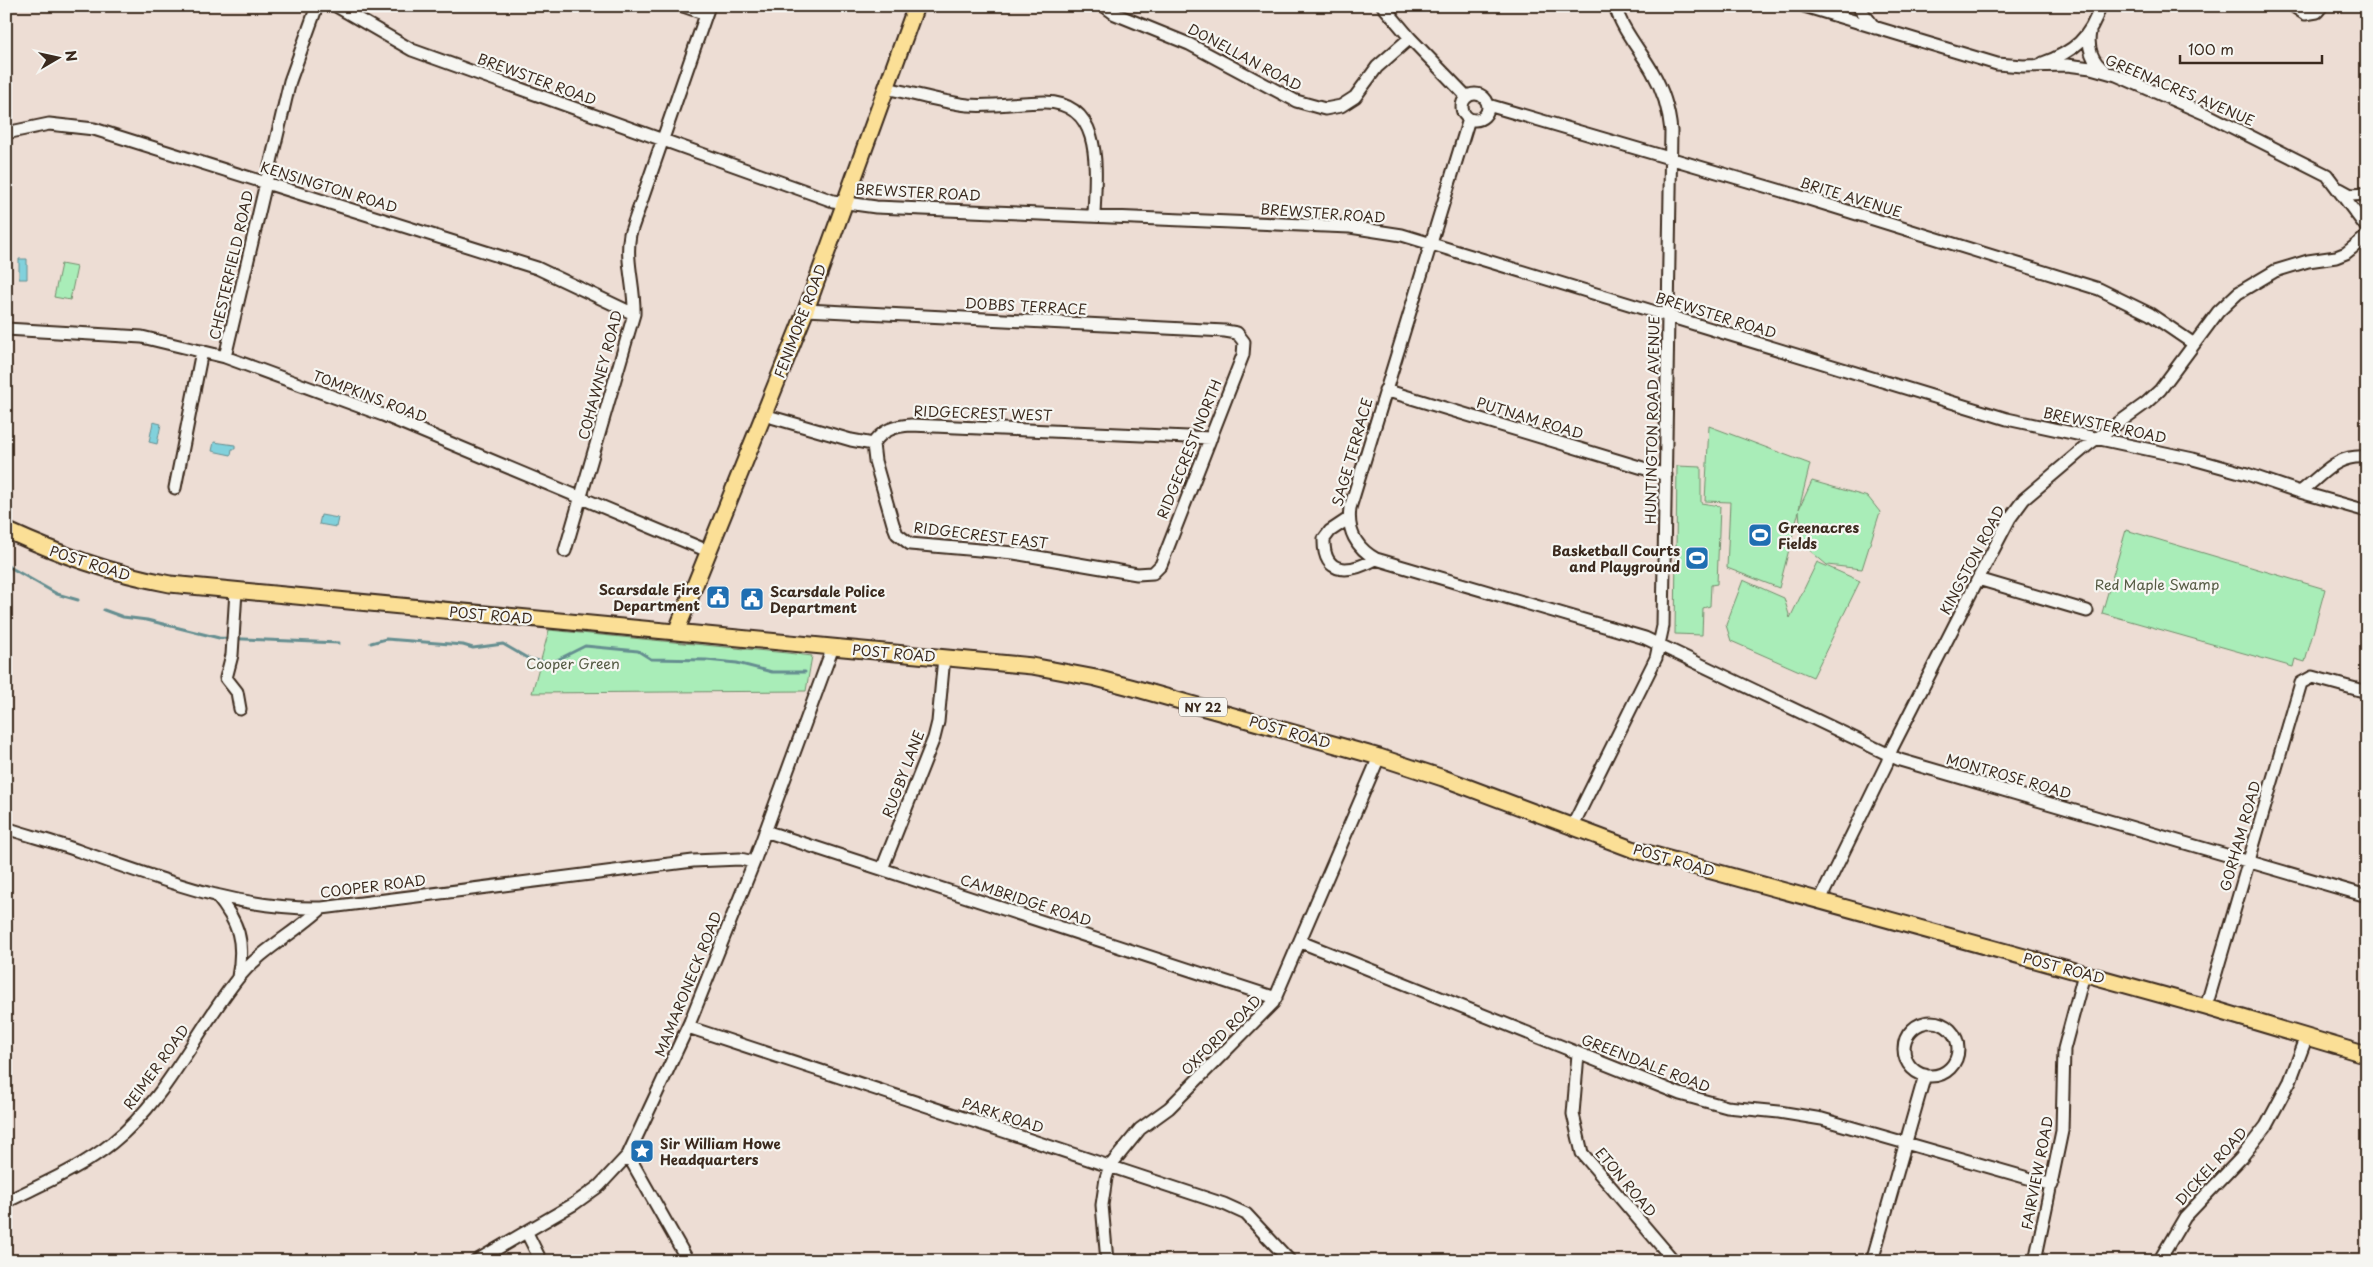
<svg xmlns="http://www.w3.org/2000/svg" width="2373" height="1267" font-family="'Playpen Sans',sans-serif">
<style>
.green{fill:#a9edb8;stroke:#728c6b}
.water{fill:#81d1dc;stroke:#658e90}
.lines{fill:none;stroke-linecap:round;stroke-linejoin:round}
.stream{stroke:#658e90;stroke-width:3}
.minor-casing{stroke:#3b2a1e;stroke-width:15}
.major-casing{stroke:#3b2a1e;stroke-width:19}
.minor{stroke:#f6f6f2;stroke-width:11}
.major{stroke:#fbdf96;stroke-width:15}
.labels{text-anchor:middle;dominant-baseline:central;stroke-width:4.5;stroke-linejoin:round;paint-order:stroke}
.shield{fill:#f6f6f2;stroke:#73675e;stroke-width:1}
.shield-label{font-size:12px;font-weight:bold;fill:#3b2a1e}
.street-label{font-size:14px;fill:#3b2a1e;stroke:#f6f6f2}
.poi-label{font-size:14px;font-weight:bold;fill:#3b2a1e;stroke:#f6f6f2;text-anchor:start}
.park-label{font-size:14px;fill:#565b44;stroke:#f6f6f2}
</style>
<rect width="100%" height="100%" fill="#edddd4"/>
<filter id="ink" filterUnits="userSpaceOnUse"><feTurbulence type="fractalNoise" baseFrequency=".02" numOctaves="2"/><feDisplacementMap in="SourceGraphic" scale="10" xChannelSelector="R" yChannelSelector="G"/><feConvolveMatrix kernelMatrix="1 2 1 2 8 2 1 2 1" color-interpolation-filters="sRGB"/></filter>
<g filter="url(#ink)">
<path class="green" d="M61,264L77,267L70,300L54,297Z
M1709,426L1810,464L1799,509L1812,481L1868,497L1880,512L1862,569L1827,565L1802,544L1799,511L1779,588L1727,568L1730,502L1705,501Z
M1677,466L1701,467V503L1720,506L1717,584L1711,585L1710,606L1703,608L1702,635L1675,634Z
M2126,530L2325,589L2305,662L2295,659L2293,667L2102,613Z
M1817,562L1860,581L1813,677L1731,641L1726,625L1743,580L1784,598L1790,618Z
M549,630L787,653L812,656L806,691L532,693Z"/>
<path class="water" d="M19,259H27V279H19Z
M153,422L161,424L157,444L149,442Z
M214,442L235,445V449H232L231,455L212,451Z
M321,515L338,518L336,527L319,524Z"/>
<g class="lines">
<path class="stream" d="M6,565L57,594L78,600
M104,610L123,617L147,620L219,638L339,643
M371,643L386,639L463,645L473,648L503,644L529,659L551,663L585,646L638,651L651,659L706,660L737,663L772,672H805"/>
<g class="minor-casing">
<path id="minor" d="M336,6L412,50L833,201L876,207L1350,227L1402,235L2007,419L2193,459L2247,474L2300,492L2367,511
M683,6L706,14
M1104,6L1115,14L1189,44L1296,101L1325,109L1341,106L1355,97L1377,67L1410,38
M1383,6L1410,38L1467,97
M1804,6L1997,64L2023,66L2067,65L2091,68L2116,75L2210,116L2327,175L2367,228
M1858,6L1875,28
M2293,6L2305,14L2317,12L2322,6
M2090,32C2087,47 2092,62 2105,71
M2043,63C2073,52 2091,38 2100,6
M885,88C913,93 940,102 968,105C994,107 1019,102 1045,102C1106,103 1095,175 1094,216
M1462 107a13 13 0 1 1 26 0a13 13 0 1 1-26 0Z
M1488,105L1799,196L2099,289L2150,314L2194,344
M1469,119L1350,508C1347,530 1356,548 1376,559L1645,638L1900,760L2367,896
M6,133L49,124L94,129L537,268L634,314
M2340,189L2351,195L2367,194
M806,310L1225,331L1237,333L1244,342L1243,355L1161,565L1153,573L1137,574L1014,553L910,544L897,534L893,524L875,461L873,444
M6,329L142,337L225,357L383,415L708,551
M225,357L290,81L317,6
M1385,390L1666,475
M764,415L851,440L873,444
M873,444C882,430 895,426 911,425L1211,438
M175,488L202,351
M2300,492C2323,475 2335,454 2367,457
M1348,519L1330,531L1324,539C1323,578 1352,572 1376,559
M565,551L634,314C635,286 625,262 630,234L709,6
M1978,579L2087,611
M236,591L232,655L226,678L237,692L240,709
M1572,827L1656,658L1663,626L1671,131C1669,109 1663,90 1652,71C1640,50 1622,30 1615,6
M6,828C30,836 55,842 79,851C158,878 236,910 322,908L693,861L740,859L754,862
M765,831L1276,998
M882,869L934,738L938,722L944,657
M216,895C239,923 245,941 238,977
M1820,900L1887,763L1892,748L1978,579L2010,518L2024,499L2089,444L2146,403L2160,390L2218,312L2238,293L2275,271L2308,261L2336,257L2346,253L2367,236
M1301,942L1680,1094L1727,1107L1779,1112L1822,1119L2052,1185
M2206,1007L2301,683L2312,677L2367,692
M1904 1049a27 27 0 1 1 54 0a27 27 0 1 1-54 0Z
M688,1027L1224,1204L1246,1214L1290,1261
M1578,1054L1573,1114L1582,1153L1674,1261
M628,1155L688,1261
M6,1202C42,1184 81,1168 112,1143C167,1099 195,1032 238,978C262,949 295,933 322,908
M527,1233L541,1261
M476,1261L574,1204L599,1186L628,1155L690,1022L754,862L833,647
M1107,1261L1102,1205L1106,1178L1110,1166L1140,1129L1169,1108L1273,1003L1379,757
M1872,1261L1925,1075
M2035,1261L2062,1131L2064,1049L2084,974
M2159,1261L2185,1217L2241,1158L2266,1126L2290,1081L2307,1036"/>
</g>
<g class="major-casing">
<path id="major" d="M6,530C61,555 110,573 170,584L1032,666L1096,678L1134,688L1379,757L1443,778L1632,849L2206,1007L2367,1055
M676,632L806,310L916,6"/>
</g>
<use href="#minor" class="minor"/>
<use href="#major" class="major"/>
</g>
</g>
<defs>
<g id="stadium-square" transform="scale(1.25)"><rect x="-9" y="-9" width="18" height="18" rx="4" fill="#1f6fb2" stroke="#f6f6f2"/><path d="M0-5a6.5 5 0 1 0 0 10a6.5 5 0 1 0 0-10ZM-3.5-1.8h7v3.6h-7Z" fill="#fff"/></g>
<g id="civic-square" transform="scale(1.25)"><rect x="-9" y="-9" width="18" height="18" rx="4" fill="#1f6fb2" stroke="#f6f6f2"/><path d="M-.6-6.5H3V-4.5H.6V-3L4-1V1h2V6H-6V1h2V-1L-.6-3ZM-1.2 2.5V6h2.4V2.5Z" fill="#fff"/></g>
<g id="sight-square" transform="scale(1.25)"><rect x="-9" y="-9" width="18" height="18" rx="4" fill="#1f6fb2" stroke="#f6f6f2"/><path d="M0-6L1.8-2.2L6-1.7L2.9 1.2L3.7 5.4L0 3.3L-3.7 5.4L-2.9 1.2L-6-1.7L-1.8-2.2Z" fill="#fff"/></g>
</defs>
<g fill-rule="evenodd">
<use href="#stadium-square" x="1760" y="535"/>
<use href="#stadium-square" x="1697" y="558"/>
<use href="#civic-square" x="718" y="597"/>
<use href="#civic-square" x="752" y="599"/>
<use href="#sight-square" x="642" y="1151"/>
</g>
<g class="labels">
<rect class="shield" x="1179" y="697.5" width="48" height="19" rx="4"/>
<g class="shield-label">
<text x="1203" y="707">NY 22</text>
</g>
<g class="street-label">
<text transform="translate(1245 57) rotate(28)">DONELLAN ROAD</text>
<text transform="translate(537 79) rotate(20)">BREWSTER ROAD</text>
<text transform="translate(2180 90) rotate(23)">GREENACRES AVENUE</text>
<text transform="translate(329 187) rotate(17)">KENSINGTON ROAD</text>
<text transform="translate(918 192) rotate(3)">BREWSTER ROAD</text>
<text transform="translate(1851 197) rotate(17)">BRITE AVENUE</text>
<text transform="translate(1323 213) rotate(4)">BREWSTER ROAD</text>
<text transform="translate(231 265) rotate(-77)">CHESTERFIELD ROAD</text>
<text transform="translate(1026 306) rotate(3)">DOBBS TERRACE</text>
<text transform="translate(1716 315) rotate(17)">BREWSTER ROAD</text>
<text transform="translate(800 321) rotate(-69)">FENIMORE ROAD</text>
<text transform="translate(600 375) rotate(-75)">COHAWNEY ROAD</text>
<text transform="translate(370 396) rotate(21)">TOMPKINS ROAD</text>
<text transform="translate(983 413) rotate(2)">RIDGECREST WEST</text>
<text transform="translate(1530 418) rotate(17)">PUTNAM ROAD</text>
<text transform="translate(1652 420) rotate(-89)">HUNTINGTON ROAD AVENUE</text>
<text transform="translate(2105 425) rotate(12)">BREWSTER ROAD</text>
<text transform="translate(1189 449) rotate(-68)">RIDGECREST NORTH</text>
<text transform="translate(1352 452) rotate(-74)">SAGE TERRACE</text>
<text transform="translate(981 535) rotate(7)">RIDGECREST EAST</text>
<text transform="translate(1972 560) rotate(-62)">KINGSTON ROAD</text>
<text transform="translate(90 563) rotate(18)">POST ROAD</text>
<text transform="translate(491 615) rotate(5)">POST ROAD</text>
<text transform="translate(894 653) rotate(5)">POST ROAD</text>
<text transform="translate(1290 732) rotate(16)">POST ROAD</text>
<text transform="translate(903 774) rotate(-69)">RUGBY LANE</text>
<text transform="translate(2009 776) rotate(16)">MONTROSE ROAD</text>
<text transform="translate(2240 836) rotate(-74)">GORHAM ROAD</text>
<text transform="translate(1674 860) rotate(16)">POST ROAD</text>
<text transform="translate(373 886) rotate(-7)">COOPER ROAD</text>
<text transform="translate(1026 900) rotate(18)">CAMBRIDGE ROAD</text>
<text transform="translate(2064 968) rotate(15)">POST ROAD</text>
<text transform="translate(688 984) rotate(-68)">MAMARONECK ROAD</text>
<text transform="translate(1221 1035) rotate(-45)">OXFORD ROAD</text>
<text transform="translate(1646 1063) rotate(21)">GREENDALE ROAD</text>
<text transform="translate(156 1067) rotate(-54)">REIMER ROAD</text>
<text transform="translate(1003 1115) rotate(18)">PARK ROAD</text>
<text transform="translate(2211 1166) rotate(-48)">DICKEL ROAD</text>
<text transform="translate(2037 1173) rotate(-79)">FAIRVIEW ROAD</text>
<text transform="translate(1626 1182) rotate(50)">ETON ROAD</text>
</g>
<g class="poi-label">
<text x="1778" y="527">Greenacres<tspan x="1778" dy="16">Fields</tspan></text>
<text x="1680" y="550" text-anchor="end">Basketball Courts<tspan x="1680" dy="16">and Playground</tspan></text>
<text x="700" y="589" text-anchor="end">Scarsdale Fire<tspan x="700" dy="16">Department</tspan></text>
<text x="770" y="591">Scarsdale Police<tspan x="770" dy="16">Department</tspan></text>
<text x="660" y="1143">Sir William Howe<tspan x="660" dy="16">Headquarters</tspan></text>
</g>
<g class="park-label">
<text x="2157" y="584">Red Maple Swamp</text>
<text x="573" y="663">Cooper Green</text>
</g>
</g>
<rect width="2373" height="1267" fill="none" stroke="#f6f6f2" stroke-width="25"/>
<rect x="12" y="12" width="2348" height="1242" fill="none" stroke="#3b2a1e" stroke-width="2" filter="url(#ink)"/>
<g transform="translate(58 58) rotate(81)" stroke="#f6f6f2" stroke-width="4" paint-order="stroke">
<path d="M0-4L9 19L0 12L-9 19Z" fill="#3b2a1e"/>
<text y="-8" font-size="14" font-weight="bold" text-anchor="middle" fill="#3b2a1e">N</text>
</g>
<path d="M2180 55v8h142v-8" fill="none" stroke="#3b2a1e" stroke-width="2.5"/>
<text x="2188" y="55" font-size="15" fill="#3b2a1e" stroke="#f6f6f2" stroke-width="4" paint-order="stroke">100 m</text>
</svg>
